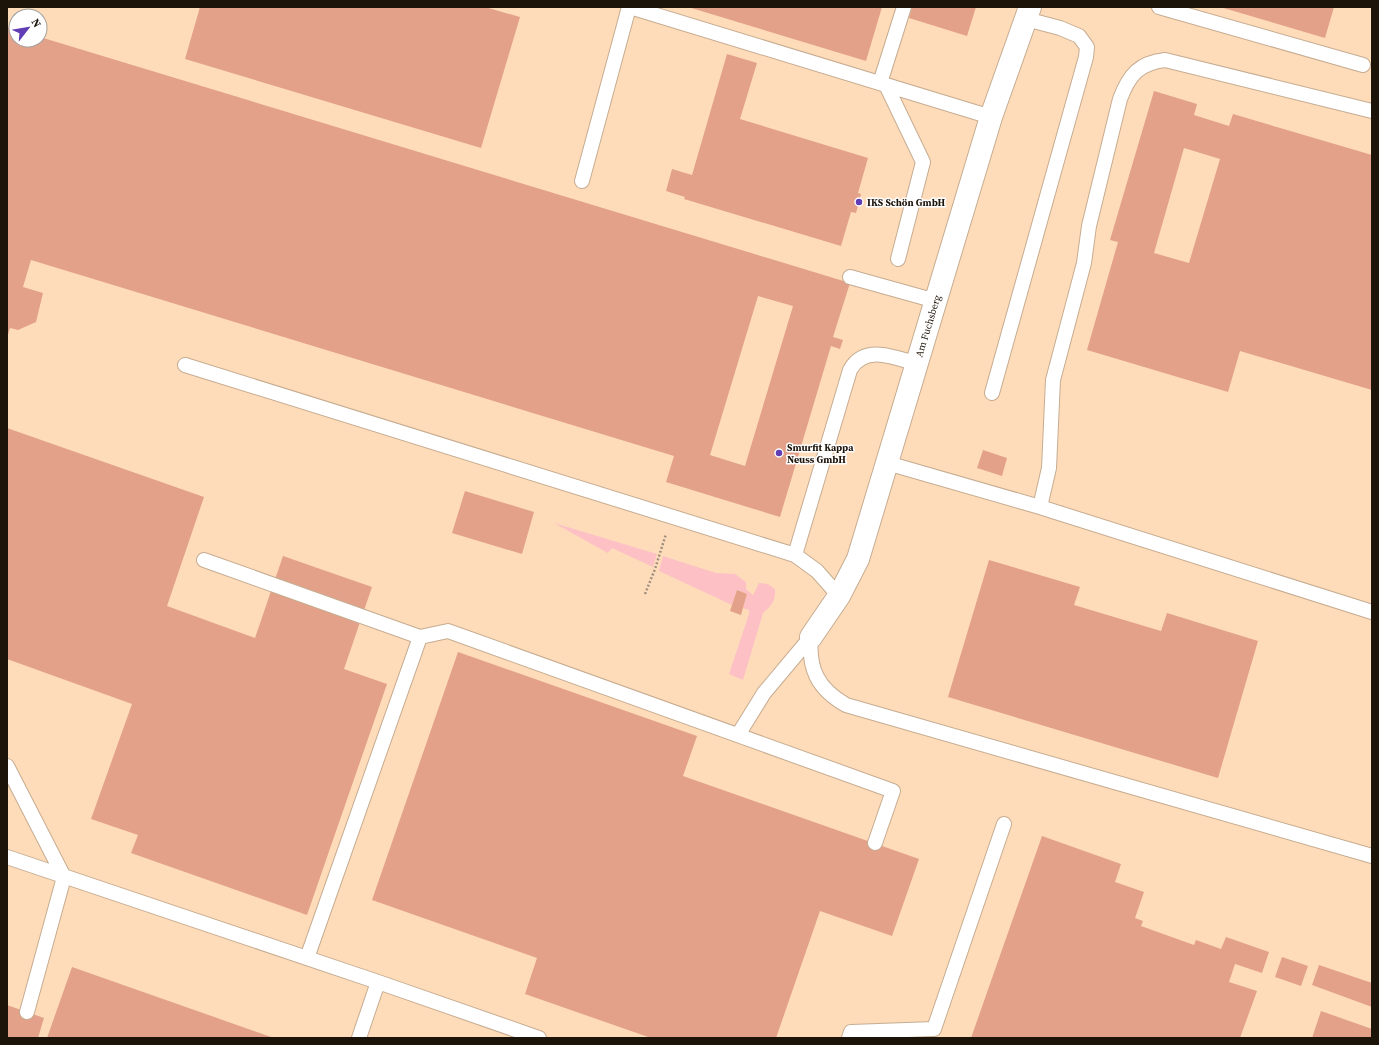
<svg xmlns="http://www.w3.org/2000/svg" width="1379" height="1045" font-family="'Source Serif 4',serif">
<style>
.built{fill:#fedcba;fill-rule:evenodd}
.green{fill:#fcc0c5}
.building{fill:#e3a189;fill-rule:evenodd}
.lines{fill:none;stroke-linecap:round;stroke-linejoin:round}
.lane-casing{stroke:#c6ac91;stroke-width:16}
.street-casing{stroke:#c6ac91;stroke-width:24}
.path{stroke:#a08f7e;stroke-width:2.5;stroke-dasharray:2 2;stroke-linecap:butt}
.lane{stroke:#fff;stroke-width:14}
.street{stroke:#fff;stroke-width:22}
.poi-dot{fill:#603db5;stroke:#fff;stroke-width:1.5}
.labels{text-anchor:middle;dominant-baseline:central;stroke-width:3;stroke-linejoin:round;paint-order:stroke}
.poi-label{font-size:10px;font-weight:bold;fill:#1c1309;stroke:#fff;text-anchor:start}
.street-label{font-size:10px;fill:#1c1309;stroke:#fff}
</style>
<rect width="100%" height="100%" fill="#ffe8d2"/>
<path class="built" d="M7,7H1372V1038H7ZM16,16H40V40H16Z"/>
<path class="green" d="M554,523L657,554L653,567L612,548L608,553L606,552Z
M663,556L716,573L735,574L746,582V589L753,595L759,583L768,584L775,589C776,601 771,606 763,613L743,680L729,674L749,614V610L743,608L747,594L737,590L732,605L659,571Z"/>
<path class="building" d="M200,7H485L520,17L481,148L185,59Z
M688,7H882L866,61Z
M912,7H976L967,36L909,18Z
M1220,7H1334L1325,38Z
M7,27L16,29V40H40V37L850,283L833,337L843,340L840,349L831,346L780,517L666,482L674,456L31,260L23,287L43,293L36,322L18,330L10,328L7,338ZM758,296L793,306L745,466L710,455Z
M727,54L757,63L740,119L868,158L858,193L861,194L856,213L851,212L841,246L684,199L685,197L666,191L672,169L692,175Z
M1154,91L1197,104L1194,115L1229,126L1233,114L1372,155V390L1240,351L1228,392L1087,350L1118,242L1110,240ZM1184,148L1220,159L1189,263L1154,253Z
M7,428L204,497L167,606L255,638L283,556L372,587L344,669L387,684L307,915L131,853L138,835L91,819L132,704L7,659Z
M983,450L1007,458L1002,476L977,468Z
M465,491L534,512L522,554L452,533Z
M989,560L1080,587L1074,605L1161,631L1167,613L1258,641L1218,778L948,697Z
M737,590L747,594L741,615L730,611Z
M458,652L697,736L683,776L919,859L892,936L820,911L776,1038H651L525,994L537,958L372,900Z
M1042,836L1121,864L1115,882L1144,892L1135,918L1143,921L1141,926L1194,945L1196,940L1221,949L1226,937L1269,952L1262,973L1235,964L1229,982L1257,991L1240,1038H971Z
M1282,957L1308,966L1301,986L1275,977Z
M1319,965L1372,983V1007L1312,985Z
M72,967L274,1038H47Z
M7,1005L44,1018L38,1038H7Z
M1321,1011L1372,1029V1038H1312Z"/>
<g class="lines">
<g class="lane-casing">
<path id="lane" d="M630,7L991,117
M1159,7L1363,65
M880,83L904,7
M886,85L923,162L898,259
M582,181L629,7
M850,277L936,301
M185,365L795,555L817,571L839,596
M992,393L1086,57L1087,47L1079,36L1060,28L1026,19
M887,463L1040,507L1372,612
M1040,507L1049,468L1053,380L1084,263L1089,226L1120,99C1129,75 1139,63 1165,60L1372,111
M795,555L850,370C864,344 894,357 917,364
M204,560L420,637
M811,637C808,669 818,689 846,705L1372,856
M738,735L764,693L811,637
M7,766L64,877L27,1012
M7,857L378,982L539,1038
M307,958L420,637L448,631L893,791L875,843
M359,1038L378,982
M849,1038L851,1032L934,1029L1004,824"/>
</g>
<g class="street-casing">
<path id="street" d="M811,637L839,596L858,559L991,117L1030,7"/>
</g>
<path class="path" d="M645,594L655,569L666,534"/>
<use href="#lane" class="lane"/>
<use href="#street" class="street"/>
</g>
<g class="poi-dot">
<circle cx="859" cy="202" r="4"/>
<circle cx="779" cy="453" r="4"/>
</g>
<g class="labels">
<g class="poi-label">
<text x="867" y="202">IKS Schön GmbH</text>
<text x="787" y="447">Smurfit Kappa<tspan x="787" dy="12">Neuss GmbH</tspan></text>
</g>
<g class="street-label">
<text transform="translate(928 326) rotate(-73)">Am Fuchsberg</text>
</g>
</g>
<rect width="1379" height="1045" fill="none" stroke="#1c1309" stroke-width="16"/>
<g transform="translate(28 28) rotate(59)"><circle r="19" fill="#ffffff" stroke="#a4a19d"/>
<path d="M0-3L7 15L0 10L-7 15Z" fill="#603db5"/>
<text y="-6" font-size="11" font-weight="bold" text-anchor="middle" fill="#1c1309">N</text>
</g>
</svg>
